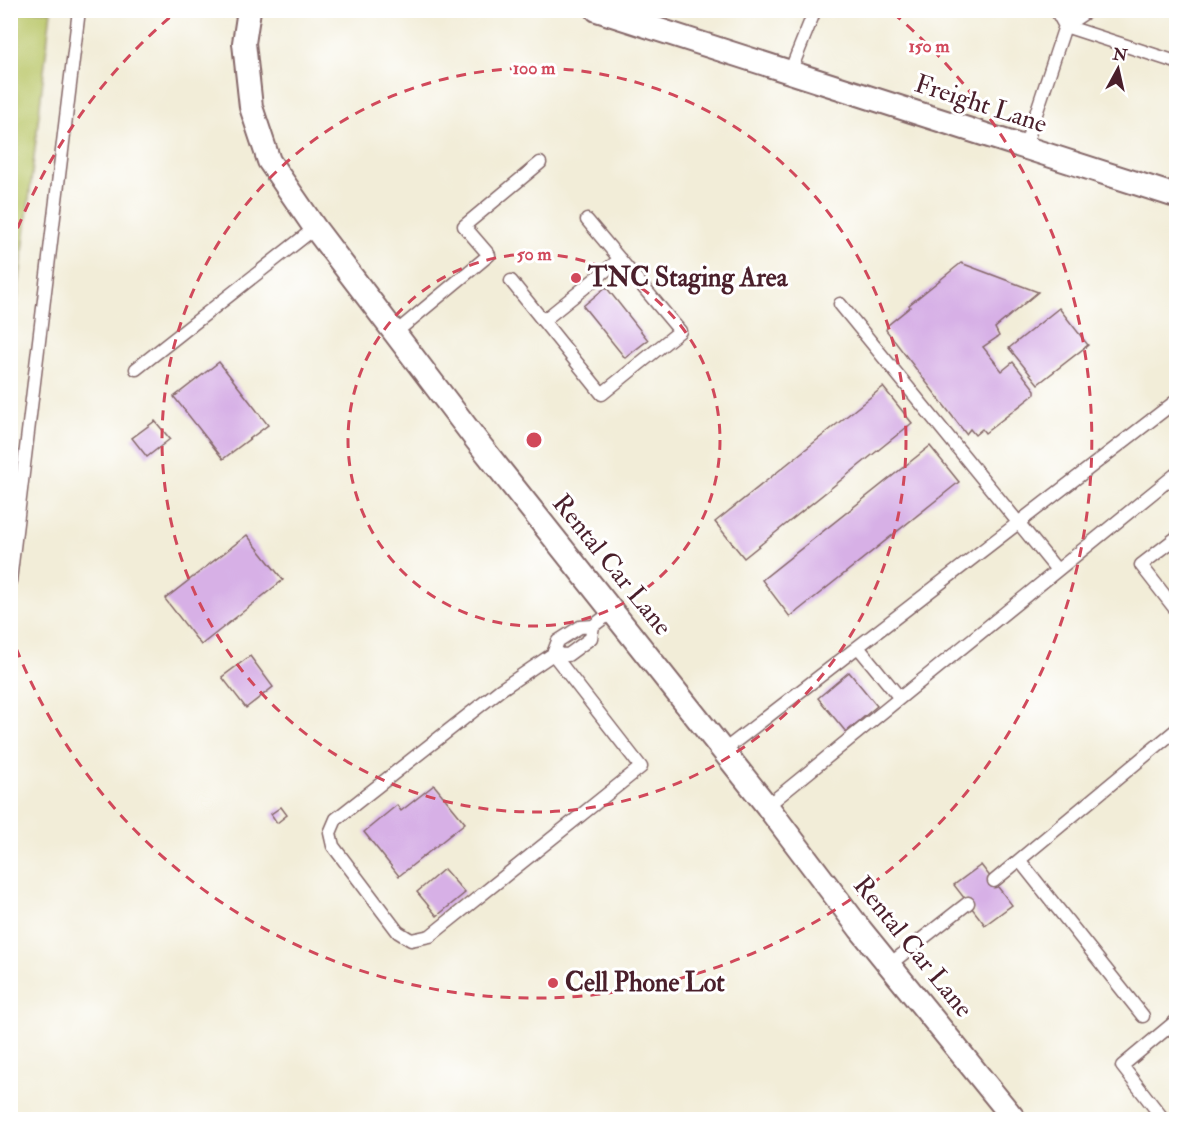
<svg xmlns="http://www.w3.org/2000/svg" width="1187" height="1130" font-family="'IM FELL Double Pica',serif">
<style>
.green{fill:#b9c668;stroke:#82724a;stroke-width:1.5}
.building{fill:#d7b0e6}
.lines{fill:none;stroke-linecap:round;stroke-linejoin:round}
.lane-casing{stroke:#856768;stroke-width:15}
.street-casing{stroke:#856768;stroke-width:26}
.lane{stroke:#fff;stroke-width:12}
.street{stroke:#fff;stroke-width:22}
.ring{fill:none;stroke:#d1495b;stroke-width:3;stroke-dasharray:10 8}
.poi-dot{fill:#d1495b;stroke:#fff;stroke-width:2}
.labels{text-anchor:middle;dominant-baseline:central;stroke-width:6;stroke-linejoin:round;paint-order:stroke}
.street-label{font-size:26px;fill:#4a1f2b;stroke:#fff}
.poi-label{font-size:26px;font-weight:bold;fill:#4a1f2b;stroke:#fff;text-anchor:start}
.centre{fill:#d1495b;stroke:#fff;stroke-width:3}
.ring-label{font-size:18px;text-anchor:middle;font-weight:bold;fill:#d1495b;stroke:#fff;stroke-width:6;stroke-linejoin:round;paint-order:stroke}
</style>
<rect width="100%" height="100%" fill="#fff"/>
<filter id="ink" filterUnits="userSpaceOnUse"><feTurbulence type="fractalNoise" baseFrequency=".0167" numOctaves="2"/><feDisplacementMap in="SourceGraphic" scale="12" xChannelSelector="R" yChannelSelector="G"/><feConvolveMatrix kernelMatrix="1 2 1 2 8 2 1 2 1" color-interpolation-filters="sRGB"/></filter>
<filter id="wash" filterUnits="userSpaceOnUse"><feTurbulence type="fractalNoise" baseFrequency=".008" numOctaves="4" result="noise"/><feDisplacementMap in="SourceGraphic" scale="24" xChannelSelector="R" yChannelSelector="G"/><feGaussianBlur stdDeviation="1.35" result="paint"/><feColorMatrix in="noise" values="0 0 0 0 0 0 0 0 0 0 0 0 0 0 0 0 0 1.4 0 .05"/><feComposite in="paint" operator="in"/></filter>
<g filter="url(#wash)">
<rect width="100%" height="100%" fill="#f2edd8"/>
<path class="green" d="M11,10L51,11L11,354L10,11Z"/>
<g id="blocks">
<path class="building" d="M961,263L1038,292L995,328L999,336L983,347L1002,371L1013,362L1035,390V394L985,433L982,429L975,435L970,429L966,434L886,330L888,325L910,307L909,305Z
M606,287L648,340L625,358L583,306Z
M1059,308L1088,345L1038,384L1009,348Z
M219,362L268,425L223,459L174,397Z
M883,387L912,423L744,558L715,522Z
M155,421L170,439L147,457L132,438Z
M930,446L959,482L790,617L762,580Z
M247,535L283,580L201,645L165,599Z
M250,656L273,687L246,708L222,677Z
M849,672L877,706L846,732L818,698Z
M434,785L465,823L399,876L364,832L397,805L401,811Z
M281,807L287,815L277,823L271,814Z
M981,865L1012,905L985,925L954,885Z
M444,869L465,893L437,916L417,892Z"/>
</g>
</g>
<g filter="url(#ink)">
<use href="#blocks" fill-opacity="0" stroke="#856768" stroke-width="1.5"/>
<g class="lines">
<g class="lane-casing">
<path id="lane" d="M1056,10L1065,26L1089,10
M790,72L815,10
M1025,147L1065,26L1176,62
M511,281L602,394L680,331L587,220
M840,304L1057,570
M543,321L620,259
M395,333L489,255L464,226L540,163
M136,369L315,228
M1176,538L1141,565L1176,610
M10,581L79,10
M858,647L900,698
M553,654L641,767L430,936L411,940L398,932L333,846L330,833L336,819L500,690L553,654L558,641L580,627L593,626L613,611
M553,654L568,655L591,638L593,626
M723,751L1176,401
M767,806L1176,474
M1020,861L1143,1016
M994,881L1176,730
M890,964L968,903
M1164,1120L1122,1066L1176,1021"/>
</g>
<g class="street-casing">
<path id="street" d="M249,10L244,43L251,107L269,161L315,228L477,441L767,806L860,929L1015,1120
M597,10L1176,196"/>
</g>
<use href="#lane" class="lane"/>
<use href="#street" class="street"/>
</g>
</g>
<g class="ring">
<circle cx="534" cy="440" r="186"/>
<circle cx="534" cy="440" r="372"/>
<path d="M11 245A558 558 0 0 1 175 13M893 13A558 558 0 1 1 11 635"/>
</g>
<g class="poi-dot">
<circle cx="576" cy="278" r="6"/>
<circle cx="553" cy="983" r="6"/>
</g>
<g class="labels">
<g class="street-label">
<text transform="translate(981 104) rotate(18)">Freight Lane</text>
<text transform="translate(612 565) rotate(51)">Rental Car Lane</text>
<text transform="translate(913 947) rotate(51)">Rental Car Lane</text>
</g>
<g class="poi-label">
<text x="588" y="278">TNC Staging Area</text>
<text x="565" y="983">Cell Phone Lot</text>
</g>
</g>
<circle cx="534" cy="440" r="9" class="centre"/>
<g class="ring-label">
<text x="929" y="52">150 m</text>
<text x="534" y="74">100 m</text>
<text x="534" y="260">50 m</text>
</g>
<rect width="1187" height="1130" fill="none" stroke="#fff" stroke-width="36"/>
<g transform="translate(1118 69) rotate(8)" stroke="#ffffff" stroke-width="4.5" paint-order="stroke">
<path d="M0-4.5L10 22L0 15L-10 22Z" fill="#4a1f2b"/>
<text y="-9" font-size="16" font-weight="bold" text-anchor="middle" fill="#4a1f2b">N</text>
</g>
</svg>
